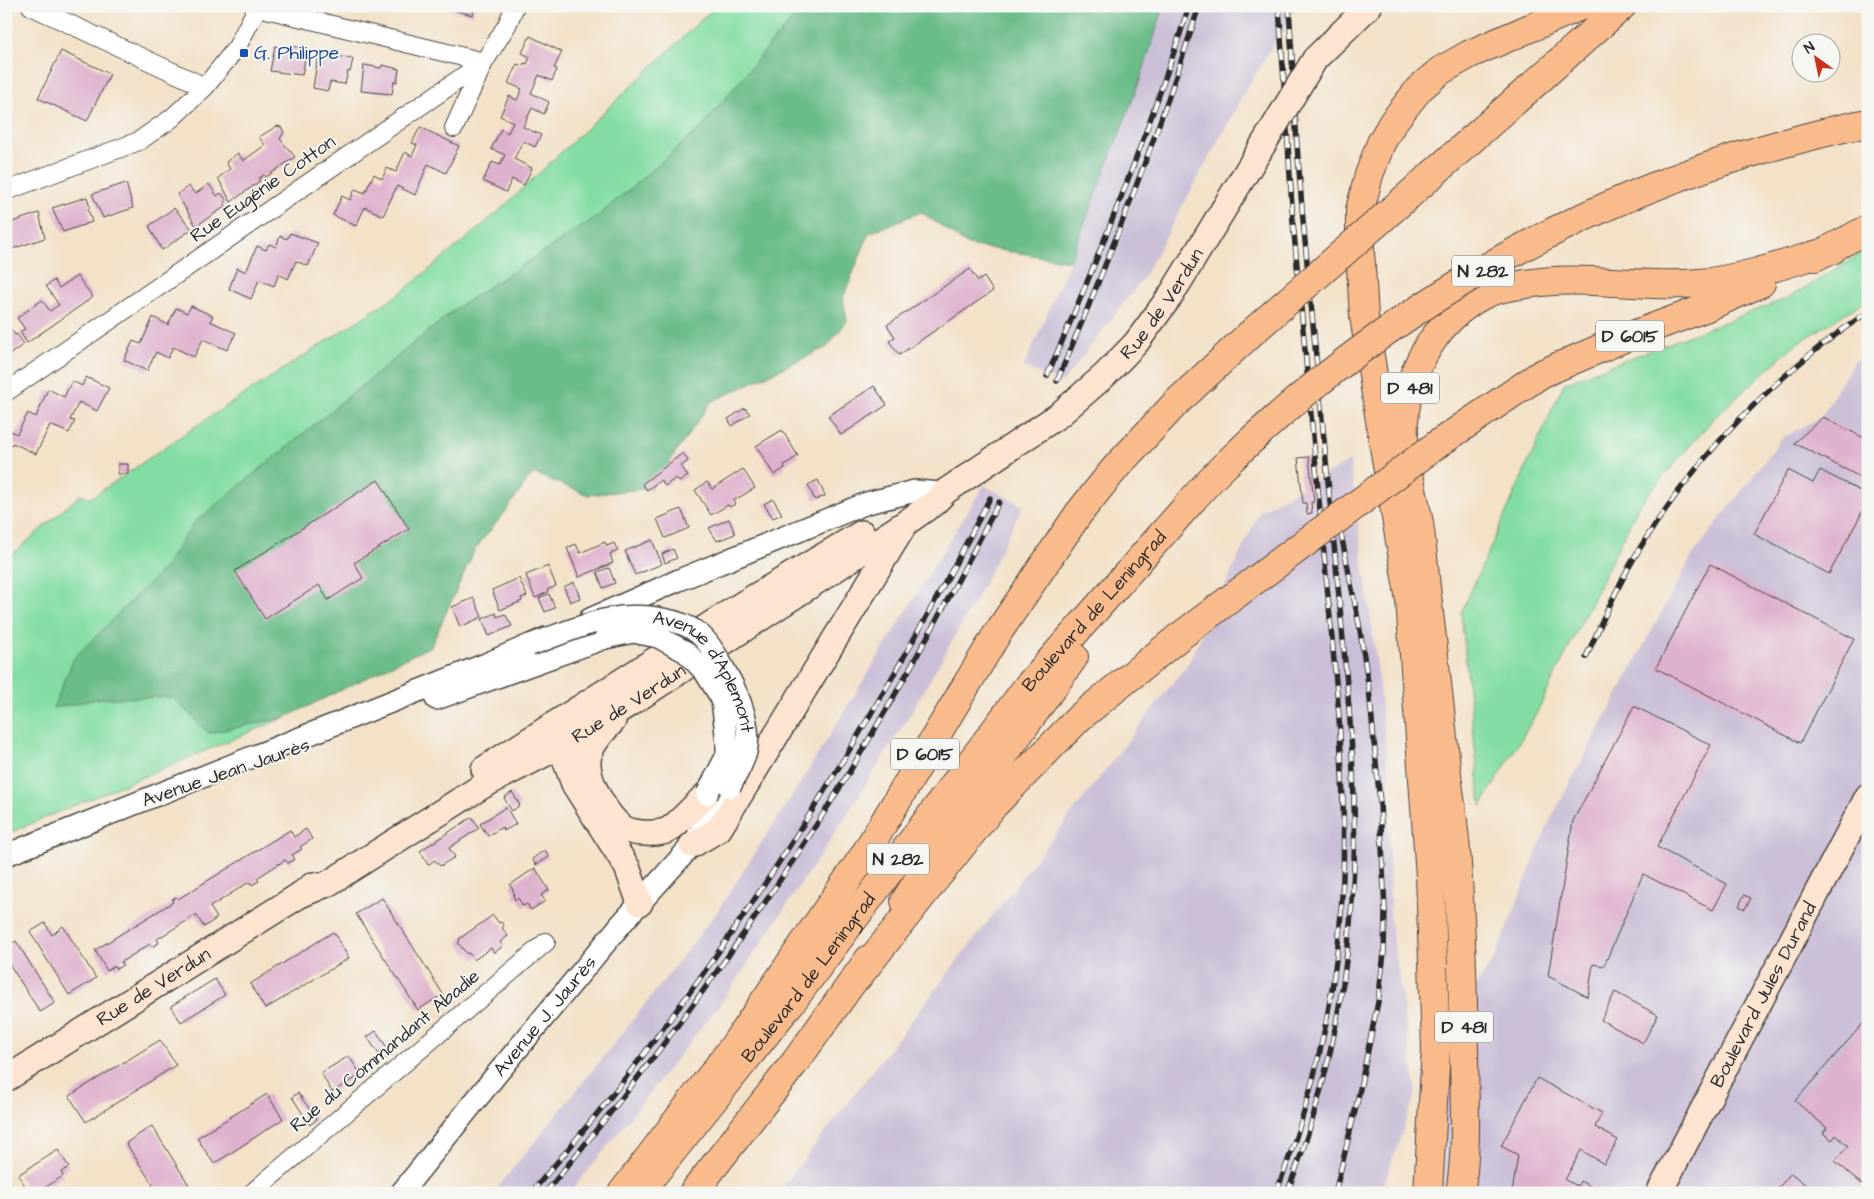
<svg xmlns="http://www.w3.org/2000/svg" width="1874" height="1199" font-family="'Architects Daughter',sans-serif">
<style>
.industrial{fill:#cabfd7}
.green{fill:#83dda3;stroke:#578467}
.forest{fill:#6abc89;stroke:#4a745a}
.building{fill:#deb2ce}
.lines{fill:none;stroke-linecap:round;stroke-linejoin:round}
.minor-casing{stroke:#494643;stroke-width:20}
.tertiary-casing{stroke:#494643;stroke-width:24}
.secondary-casing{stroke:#494643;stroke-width:28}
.primary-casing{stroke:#494643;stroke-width:30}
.trunk-casing{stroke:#494643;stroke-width:30}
.minor{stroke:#fff;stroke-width:18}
.tertiary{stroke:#fff;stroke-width:21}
.secondary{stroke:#fde4d1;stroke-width:25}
.primary{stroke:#fabb8c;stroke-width:28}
.trunk{stroke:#fabb8c;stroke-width:28}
.rail-casing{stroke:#2b2b2b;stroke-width:5.5}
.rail{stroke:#f6f6f2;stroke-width:4;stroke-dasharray:11;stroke-linecap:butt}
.tertiary-bridge-casing{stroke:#494643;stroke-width:24;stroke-linecap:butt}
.secondary-bridge-casing{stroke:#494643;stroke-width:28;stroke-linecap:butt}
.primary-bridge-casing{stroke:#494643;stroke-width:30;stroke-linecap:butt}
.trunk-bridge-casing{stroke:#494643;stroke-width:30;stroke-linecap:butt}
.tertiary-bridge{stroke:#fff;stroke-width:21}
.secondary-bridge{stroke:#fde4d1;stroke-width:25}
.primary-bridge{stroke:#fabb8c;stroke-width:28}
.trunk-bridge{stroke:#fabb8c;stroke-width:28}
.transit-dot{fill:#1a4fb4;stroke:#f6f6f2;stroke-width:2}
.labels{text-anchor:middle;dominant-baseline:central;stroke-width:4;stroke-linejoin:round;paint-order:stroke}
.shield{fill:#f6f6f2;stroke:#686867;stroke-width:1}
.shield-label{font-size:18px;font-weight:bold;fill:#2b2b2b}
.transit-label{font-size:19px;fill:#164399;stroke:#f6f6f2;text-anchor:start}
.street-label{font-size:19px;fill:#2b2b2b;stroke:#f6f6f2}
</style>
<rect width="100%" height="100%" fill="#f6f6f2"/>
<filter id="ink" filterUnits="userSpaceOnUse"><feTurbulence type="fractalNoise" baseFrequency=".02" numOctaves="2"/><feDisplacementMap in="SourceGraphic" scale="10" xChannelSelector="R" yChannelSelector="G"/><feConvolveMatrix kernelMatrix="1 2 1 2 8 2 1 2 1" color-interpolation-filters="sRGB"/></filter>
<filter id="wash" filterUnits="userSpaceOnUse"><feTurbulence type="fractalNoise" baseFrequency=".0096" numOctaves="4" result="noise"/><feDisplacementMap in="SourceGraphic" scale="20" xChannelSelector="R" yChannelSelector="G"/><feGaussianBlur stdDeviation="1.12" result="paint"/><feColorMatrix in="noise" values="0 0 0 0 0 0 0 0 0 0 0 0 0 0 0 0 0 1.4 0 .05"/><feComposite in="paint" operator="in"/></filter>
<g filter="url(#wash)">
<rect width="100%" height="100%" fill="#f3e1c8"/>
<path class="industrial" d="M1164,6H1297L1247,88L1143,278L1062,383L1024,367L1070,261L1140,80Z
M1868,354V1193H1419L1424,1059L1495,958L1548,824L1692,556L1782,438L1821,417L1854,361Z
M1350,461L1377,666L1389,780L1390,919L1416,1092L1381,1193H778L1189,662L1260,511Z
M984,485L1023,506L976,599L911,713L829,842L721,1003L570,1193H493L610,1049L715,915L804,777Z"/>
<path class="green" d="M716,6H805L772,42L701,128L598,216L458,307L194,523L163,569L74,658L54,708L102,698L172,697L209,733L286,717L6,834V560L80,495L91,498L196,426L402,292L497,213Z
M1868,249V299L1792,347L1713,419L1639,505L1536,714L1481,806L1461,613L1564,383L1788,298Z"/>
<path class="forest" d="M805,6H1164L1140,80L1070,261L968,245L921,212L869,233L843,298L847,321L827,347L711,402L651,488L588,495L533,473L506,511L475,549L431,646L286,717L209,733L172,697L102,698L53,708L74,658L163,569L194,523L458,307L598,216L701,128L772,42Z"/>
<g id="blocks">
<path class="building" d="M436,6H472L471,8H474L473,15Z
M530,36L562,52L554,68L557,69L552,81L539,75L531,93L549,102L544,114L532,108L523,127L541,135L535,147L523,141L514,159L532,168L524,185L512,179L506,192L483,181L492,162L500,165L505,155L491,149L501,129L508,133L513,122L500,116L509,96L517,100L522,89L508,83L517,64L523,66L524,63L527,64L530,57L522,53Z
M275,46L290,49L291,46L307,49L302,75L270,71Z
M61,51L110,74L87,121L38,98Z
M318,55L335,59V56L353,59L350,72L348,71L345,84L330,82L328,91L313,88Z
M364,65L381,68L382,65L399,69L397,82L394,81L392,94L361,91Z
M277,126L281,127L284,132L280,139L295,157L266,177L264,175L258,179L260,181L231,202L218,178L230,169L226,162L238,153L243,161L265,145L259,137Z
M420,127L459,146L446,173L428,164L415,195L397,186L383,216L365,207L356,226L333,215L342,196L350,200L355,189L365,193L374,174L382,179L387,168L396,172L405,152L412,156L417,145L412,143Z
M126,183L133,208L103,218L92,194Z
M209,184L217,196L221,193L227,201L224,203L226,206L196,226L177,194L189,186L195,194Z
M87,197L90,208L88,209L92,222L63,232L52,208Z
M174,208L192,229L162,250L149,226Z
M39,213L45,238L6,251V224Z
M290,233L318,243L308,266L296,261L288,279L279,274L274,286L259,280L251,299L229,289L237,268L246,272L257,246L266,250L269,244L276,247L280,236L287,239Z
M970,269L978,281L984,277L993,291L899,355L889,341L895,337L887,325Z
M77,276L93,297L27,343L20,332L25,329L17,318L42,300L50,311L54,308L59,305L46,286L54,280L59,288Z
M191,306L213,316L210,321L236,333L227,350L203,339L194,357L173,347L168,358L156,352L147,371L124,360L133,341L141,344L153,317L168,325L176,308L187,313Z
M6,322L15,335L17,334L24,344L6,357Z
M86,377L109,388L97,411L79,402L70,420L75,421L69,433L50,425L36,454L13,443L12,445L6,442V429L17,434L28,413L36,417L48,389L64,397L72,381L82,386Z
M874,386L887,405L841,435L828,416Z
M745,408L750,414L732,426L728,419Z
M1823,417L1868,440V481L1794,443Z
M782,430L798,456L784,465L785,468L774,475L756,446Z
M683,453L688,461L681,466L688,476L679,482L676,478L665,486L661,480L647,490L642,484Z
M1309,457L1314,502H1311L1312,513L1307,514L1306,503H1303L1298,458Z
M118,464H128V474H118Z
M743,469L755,488L733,501L735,504L730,507L728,505L711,515L695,490L707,482L712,489Z
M1788,470L1813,483L1820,470L1868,495V501L1829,574L1754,534Z
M378,480L409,529L354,563L363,578L328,600L319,585L265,619L235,571Z
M818,480L825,496L815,500L808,485Z
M773,499L782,514L773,518L764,504Z
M681,509L689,528L665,538L657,519Z
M729,519L735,534L717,541L709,528Z
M652,540L662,564L635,575L625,551Z
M605,542L607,546L614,543L618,551L610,554L613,563L579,577L567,548L576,544L580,553Z
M673,549L677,558L665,563L662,554Z
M1710,564L1854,639L1800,743L1656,668Z
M548,566L556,586L547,590L548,592L535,598L526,575Z
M609,568L615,583L603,588L597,572Z
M519,578L527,596L521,598L522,601L500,610L492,590Z
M574,582L580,598L570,602L564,587Z
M549,594L555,608L545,612L539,598Z
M474,598L482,617L460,627L452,607Z
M496,613L497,617L505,614L512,626L489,636L482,619Z
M1634,706L1711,745L1657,847L1727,884L1713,910L1643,874L1604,966L1593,964L1588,997L1548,976L1573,821Z
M512,792L520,805L512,811L504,798Z
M506,807L516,824L504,831L502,827L488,836L480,824Z
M472,817L479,828L449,848L455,857L440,866L435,860L428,865L420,851Z
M306,829L312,839L300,847L302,849L292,855L295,859L288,863L285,860L257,878L259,881L252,885L249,882L210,907L217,918L204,927L196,915L157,939L159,943L152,947L150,944L121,962L123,965L116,969L114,966L107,971L95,950L173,902L172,899L176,897L178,899L290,830L294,837Z
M545,850L549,857L536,865L532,859Z
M535,868L549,890L541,895L545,901L531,910L527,904L523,906L518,898L515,900L513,895L515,894L510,885Z
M1744,895L1751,898L1745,909L1739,906Z
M382,898L443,994L418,1010L356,914Z
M493,915L499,923L501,922L504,926L502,928L508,936L500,942L503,946L494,953L491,948L474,960L469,953L467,954L458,943L460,941L459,939Z
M45,923L52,935L63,926L96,978L69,995L30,932Z
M333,932L339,939L338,940L349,958L265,1009L250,984Z
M16,941L55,1003L40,1012L6,959V947Z
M215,979L225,995L181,1022L171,1006Z
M1615,992L1658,1015L1643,1043L1601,1020Z
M1868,1018V1189L1835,1161L1848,1146L1836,1135L1832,1140L1823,1133L1827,1128L1795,1101Z
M376,1031L392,1055L383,1060L367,1037Z
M160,1040L176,1065L86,1122L69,1096Z
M349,1056L361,1075L332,1092L321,1073Z
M1537,1078L1602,1113L1595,1127L1618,1140L1604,1164L1581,1150L1565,1180L1578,1186L1580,1181L1600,1191L1599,1193H1512L1518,1155L1501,1146Z
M298,1093L317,1119L310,1125L292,1097Z
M267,1094L283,1119L214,1164L197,1138Z
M152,1126L194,1193H158L126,1143Z
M58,1150L69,1167L61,1172L63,1176L40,1191L37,1187L29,1192L18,1175Z
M1791,1173L1812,1190L1815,1193H1774Z"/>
</g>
</g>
<g filter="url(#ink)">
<use href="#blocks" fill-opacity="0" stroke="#494643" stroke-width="1"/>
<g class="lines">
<g class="minor-casing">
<path id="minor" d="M31,6L205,87
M258,7L484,62
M454,128L484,62L507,25L515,6
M6,191L139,141L172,118L205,87L237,47L258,6
M6,392L484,62
M252,1193L546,942"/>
</g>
<g class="tertiary-casing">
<g id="tertiary">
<path d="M590,619L679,580L867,503L915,491L941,493"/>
<path d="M436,699L605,638"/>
<path d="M6,855L486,664L546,638"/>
<path id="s1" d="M401,1193L496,1075L622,923L692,845L730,787"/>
</g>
</g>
<g class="secondary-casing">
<g id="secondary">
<path d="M1315,59L1369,6"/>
<path d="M613,721C603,731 588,747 588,762C587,781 607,817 623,828C633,834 657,835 668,830C676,826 699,801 707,794"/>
<path d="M570,728L566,754V762L574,784L627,867L640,903"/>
<path d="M484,769L741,605L862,533"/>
<path d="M692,845L719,829L902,529"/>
<path id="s2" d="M300,895L329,883L484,785L568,742L637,699L904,524L934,503L946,491L1059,415L1105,375L1136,343L1171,295L1258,153"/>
<path id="s3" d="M6,1079L300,895L313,885"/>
<path id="s4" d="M1659,1193L1868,796"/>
</g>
</g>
<g class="primary-casing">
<g id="primary">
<path d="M905,901L946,836L1074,657"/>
<path id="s5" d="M639,1193L793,1000L1027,687L1164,532"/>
<path d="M693,1193L796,1061L869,959"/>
</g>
</g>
<g class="trunk-casing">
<path id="trunk" d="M1408,196L1622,6
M1815,257L1868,229
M1439,443L1541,374L1622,339L1705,308L1761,283
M857,978L994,805L1080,717L1179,637
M622,1193L733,1047L865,854L997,634L1079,513L1117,466L1176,403L1249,335
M1428,1193L1436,1049L1430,876L1410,600L1384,447L1364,316L1360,251V210L1369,175L1381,143L1393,122L1420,88L1440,71L1470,54L1581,6
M1460,1193C1468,1146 1464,1098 1464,1051C1463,989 1461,926 1457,864C1455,831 1450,799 1446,767C1440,707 1433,647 1426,587C1424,566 1422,544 1419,523C1413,490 1402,455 1404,421C1408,369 1436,320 1483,295C1495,289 1507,287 1520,285C1581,273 1639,289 1700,283C1744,279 1790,262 1832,250"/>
</g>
<use href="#minor" class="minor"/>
<use href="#tertiary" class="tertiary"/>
<use href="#secondary" class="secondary"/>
<use href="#primary" class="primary"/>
<use href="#trunk" class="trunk"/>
<g class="rail-casing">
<path id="rail" d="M1047,376C1100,255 1149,132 1189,6
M1057,381C1110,257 1159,134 1199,6
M1586,657C1603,620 1619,582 1640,548C1698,454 1776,373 1868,312
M531,1193C714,982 862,745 990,498
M545,1193C629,1092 708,989 780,880C862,759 932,632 999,502
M1276,1193C1315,1093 1339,985 1343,878C1345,820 1342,761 1338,703L1293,222L1279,6
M1287,1193C1328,1088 1350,977 1354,865C1357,765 1345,664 1336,565C1325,450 1314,335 1303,220L1297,145L1289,6
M1335,1193L1357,1103L1378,1002L1384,953L1385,912L1380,803L1369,689L1359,624L1338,519"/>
</g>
<use href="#rail" class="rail"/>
<g class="tertiary-bridge-casing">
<g id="tertiary-bridge">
<path d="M605,638L633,632L658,637L686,652L705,672L722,699L727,743V755L707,794"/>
<path id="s6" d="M530,645C576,629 613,609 663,619C675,621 688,625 698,633C711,643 722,665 730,680C741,701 752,728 746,752C743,764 735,776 730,787"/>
</g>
</g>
<g class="secondary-bridge-casing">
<path id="secondary-bridge" d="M1258,153L1315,59"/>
</g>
<g class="primary-bridge-casing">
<path id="primary-bridge" d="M1164,532C1183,511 1200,490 1220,470C1371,321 1562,207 1767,148C1800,139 1834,129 1868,123"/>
</g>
<g class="trunk-bridge-casing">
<path id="trunk-bridge" d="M1249,335L1408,196
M1179,637L1439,443"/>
</g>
<use href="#tertiary-bridge" class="tertiary-bridge"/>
<use href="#secondary-bridge" class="secondary-bridge"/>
<use href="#primary-bridge" class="primary-bridge"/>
<use href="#trunk-bridge" class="trunk-bridge"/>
</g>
</g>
<rect class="transit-dot" x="239" y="48" width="10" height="10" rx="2.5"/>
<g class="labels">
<g class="shield">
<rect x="1452" y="255.5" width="62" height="31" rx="4"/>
<rect x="1596" y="320.5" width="68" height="31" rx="4"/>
<rect x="1381" y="372.5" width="58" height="31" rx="4"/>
<rect x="891" y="738.5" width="68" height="31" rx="4"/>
<rect x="867" y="843.5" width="62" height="31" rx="4"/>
<rect x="1435" y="1011.5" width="58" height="31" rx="4"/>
</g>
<g class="shield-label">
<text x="1483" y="271">N 282</text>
<text x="1630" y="336">D 6015</text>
<text x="1410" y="388">D 481</text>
<text x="925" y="754">D 6015</text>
<text x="898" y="859">N 282</text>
<text x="1464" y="1027">D 481</text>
</g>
<g class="transit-label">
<text x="254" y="53">G. Philippe</text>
</g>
<g class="street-label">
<text transform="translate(263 189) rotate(-35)">Rue Eugénie Cotton</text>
<text stroke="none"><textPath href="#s2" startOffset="1052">Rue de Verdun</textPath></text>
<text stroke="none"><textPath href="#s5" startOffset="739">Boulevard de Leningrad</textPath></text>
<text stroke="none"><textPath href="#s6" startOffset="208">Avenue d'Aplemont</textPath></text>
<text stroke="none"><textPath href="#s2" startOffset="381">Rue de Verdun</textPath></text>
<text transform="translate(226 773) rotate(-19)">Avenue Jean Jaurès</text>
<text stroke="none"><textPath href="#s5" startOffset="274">Boulevard de Leningrad</textPath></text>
<text stroke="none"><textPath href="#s3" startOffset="174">Rue de Verdun</textPath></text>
<text stroke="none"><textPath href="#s4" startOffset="224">Boulevard Jules Durand</textPath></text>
<text stroke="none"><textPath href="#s1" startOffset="228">Avenue J. Jaurès</textPath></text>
<text transform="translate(385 1051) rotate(-40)">Rue du Commandant Abadie</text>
</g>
</g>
<rect width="1874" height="1199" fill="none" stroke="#f6f6f2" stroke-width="25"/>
<g transform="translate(1816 58) rotate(327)"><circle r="24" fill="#f6f6f2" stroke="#a5a5a2"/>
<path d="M0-4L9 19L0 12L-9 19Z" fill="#c8321e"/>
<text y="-8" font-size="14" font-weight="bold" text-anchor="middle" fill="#2b2b2b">N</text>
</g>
</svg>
